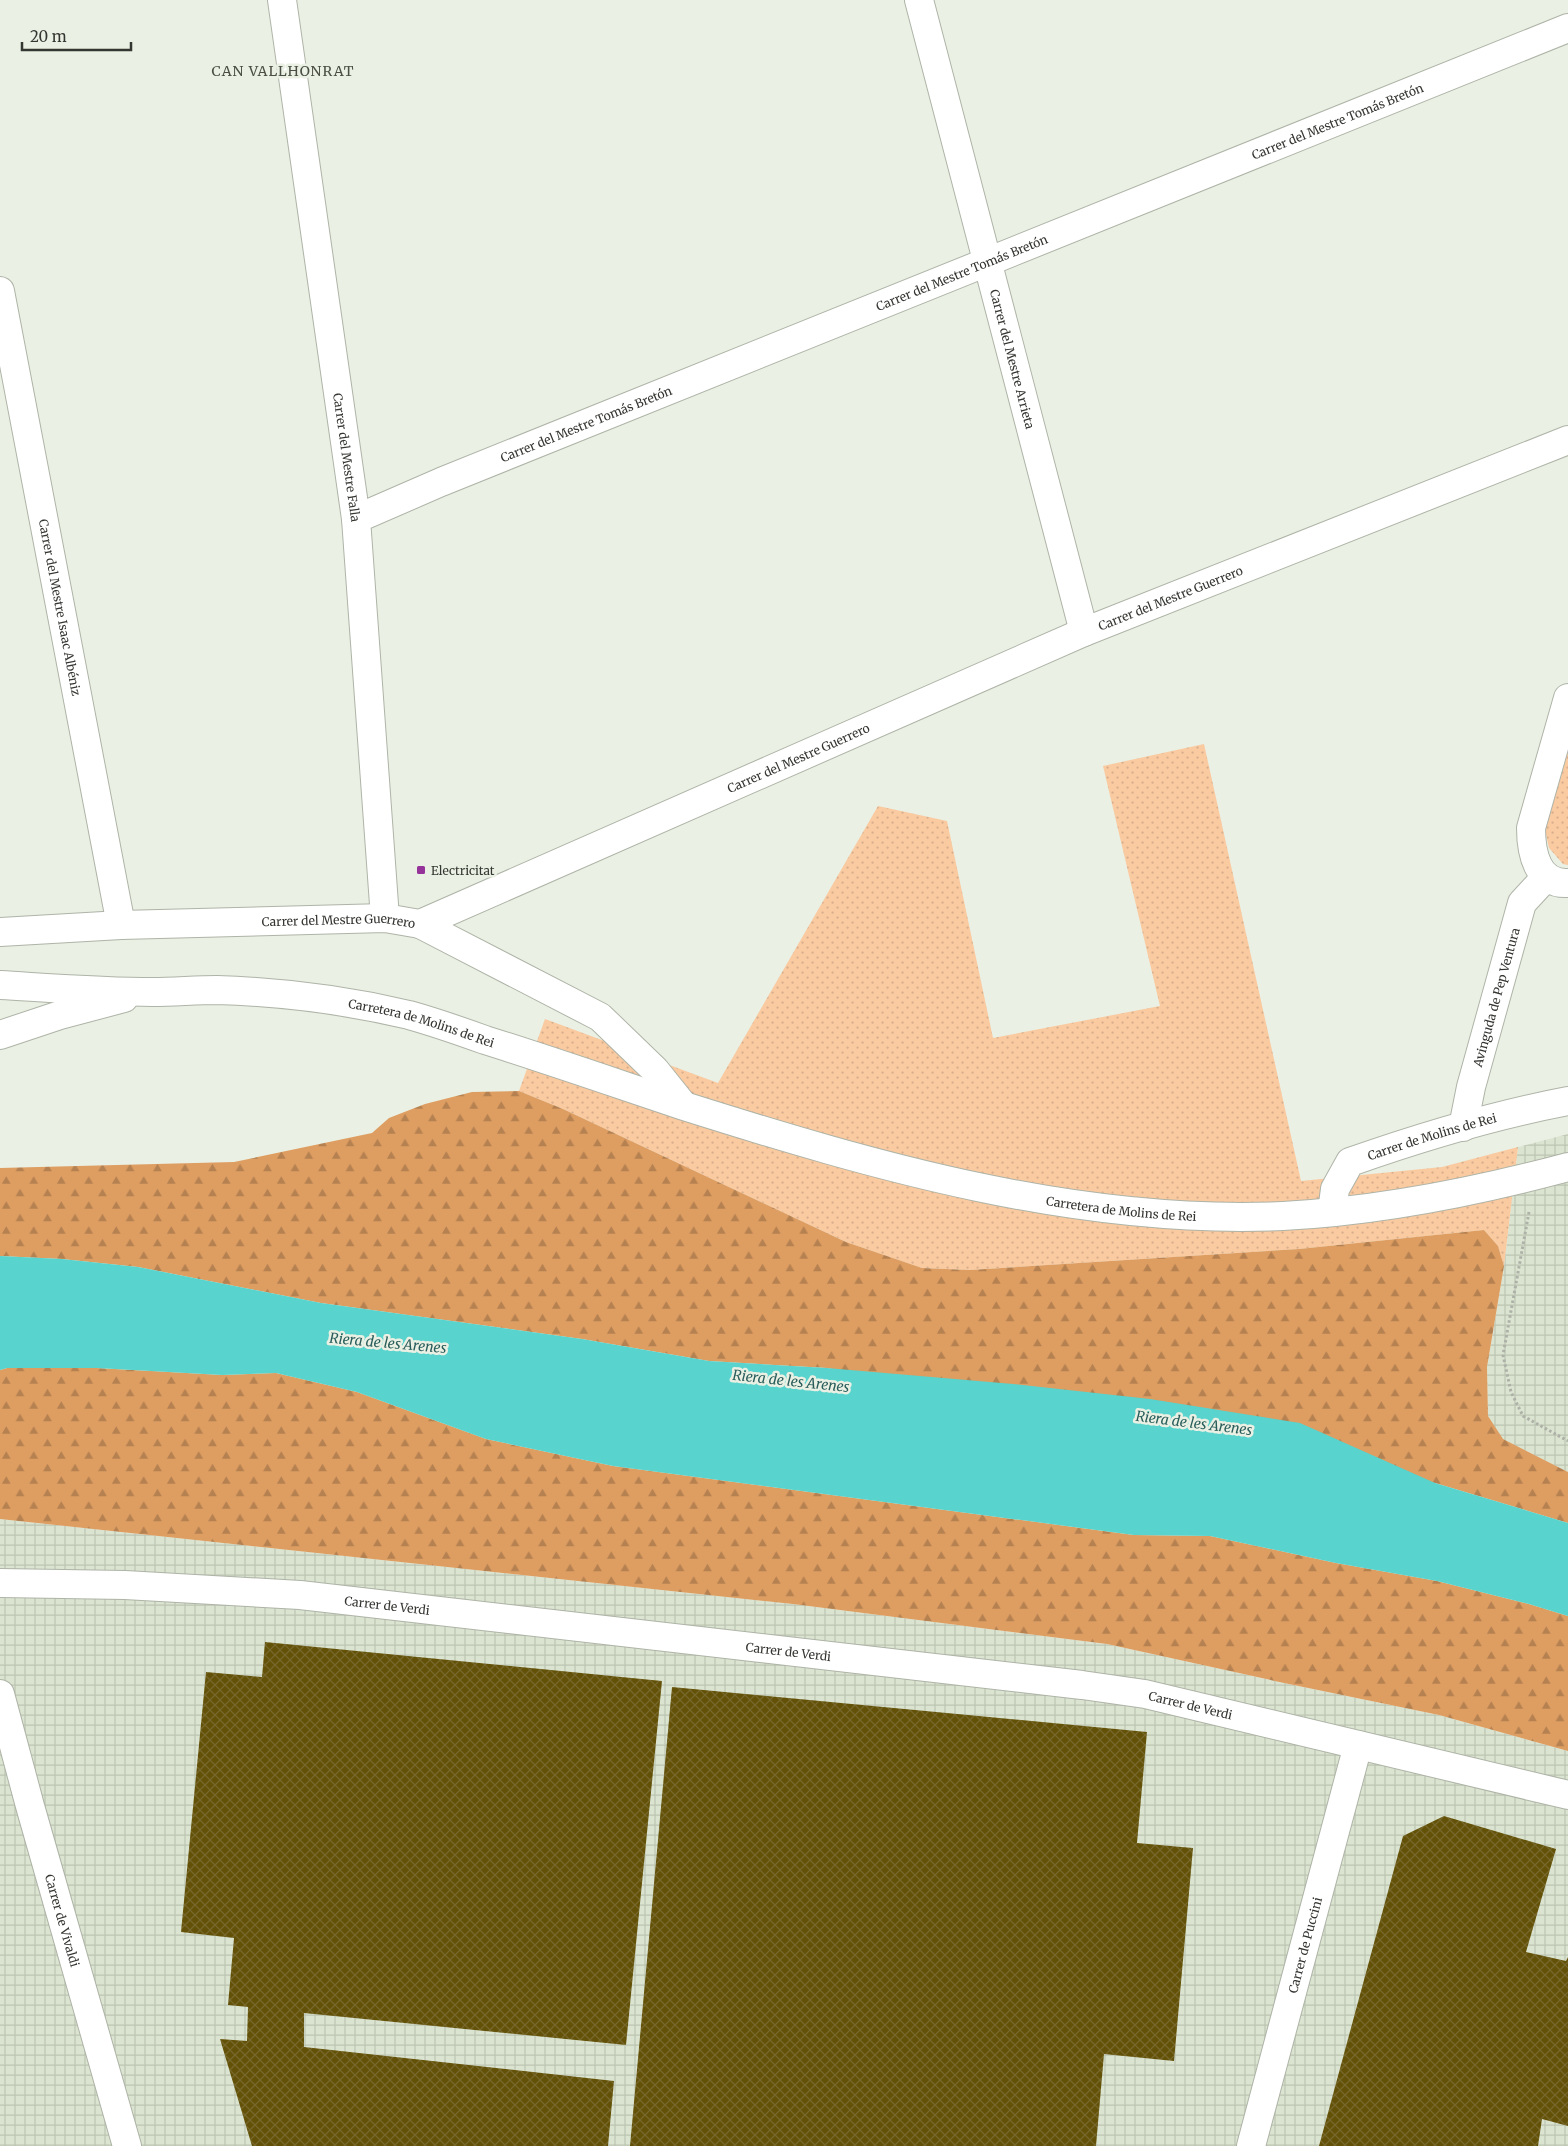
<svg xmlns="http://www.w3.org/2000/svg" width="1568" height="2146" font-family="Merriweather,serif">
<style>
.industrial{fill:url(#industrial-grid)}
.grass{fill:url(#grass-dots)}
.forest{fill:url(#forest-firs)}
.water{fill:#58d3cd}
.building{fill:url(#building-cross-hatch)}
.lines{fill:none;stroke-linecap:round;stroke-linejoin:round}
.minor-casing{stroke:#aeb4a7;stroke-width:30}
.secondary-casing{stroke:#aeb4a7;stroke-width:30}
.path{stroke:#adb1a7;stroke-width:3;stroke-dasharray:2.5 2.5;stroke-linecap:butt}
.minor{stroke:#fff;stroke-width:28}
.secondary{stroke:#fff;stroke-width:28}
.poi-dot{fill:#95339a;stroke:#eaf0e3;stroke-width:2}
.labels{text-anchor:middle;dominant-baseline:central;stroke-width:5;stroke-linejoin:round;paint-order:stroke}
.street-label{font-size:12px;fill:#343631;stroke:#eaf0e3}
.poi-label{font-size:12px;fill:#343631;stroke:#eaf0e3;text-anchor:start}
.neighbourhood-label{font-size:14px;letter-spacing:1px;fill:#4a4e44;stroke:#eaf0e3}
.water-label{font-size:14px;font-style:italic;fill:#285c5a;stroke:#eaf0e3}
</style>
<defs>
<pattern id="industrial-grid" width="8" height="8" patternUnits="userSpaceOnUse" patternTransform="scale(1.25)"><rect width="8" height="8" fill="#dbe4d0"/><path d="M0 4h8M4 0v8" fill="none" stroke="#bdc4b3"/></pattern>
<pattern id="grass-dots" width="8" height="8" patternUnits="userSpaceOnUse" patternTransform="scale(1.25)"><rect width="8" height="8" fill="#facaa1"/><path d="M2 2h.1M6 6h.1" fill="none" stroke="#d7ae8b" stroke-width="1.8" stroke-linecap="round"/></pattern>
<pattern id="forest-firs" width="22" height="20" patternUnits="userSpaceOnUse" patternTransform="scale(1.25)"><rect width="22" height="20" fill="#de9d61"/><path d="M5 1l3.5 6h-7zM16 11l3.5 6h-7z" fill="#b58151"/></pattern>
<pattern id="building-cross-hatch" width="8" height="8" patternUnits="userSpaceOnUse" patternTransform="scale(1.25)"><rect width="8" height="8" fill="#635107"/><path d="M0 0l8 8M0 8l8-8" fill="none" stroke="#76682c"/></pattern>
</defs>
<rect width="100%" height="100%" fill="#eaf0e3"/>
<path class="industrial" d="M1568,1134V1472L1502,1439L1488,1416L1487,1367L1504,1266L1518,1147Z
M0,1519L793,1604L1107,1644L1284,1683L1439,1715L1568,1751V2146H0Z"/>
<path class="grass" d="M1204,744L1301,1181L1442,1167L1518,1147L1504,1266L1498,1246L1484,1230L1299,1249L970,1270L922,1268L846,1242L563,1109L519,1091L545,1019L718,1083L878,806L947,821L993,1038L1160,1006L1103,766Z
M1568,751V865L1563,864L1549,848L1545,830Z"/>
<path class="forest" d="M519,1091L563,1109L846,1242L922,1268L970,1270L1299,1249L1484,1230L1498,1246L1504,1266L1487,1367L1488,1416L1503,1439L1568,1472V1523L1435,1483L827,1368L709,1361L582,1339L321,1303L138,1267L62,1259L0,1256V1168L234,1162L372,1133L389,1118L425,1104L472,1092Z
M7,1368H97L222,1375L276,1373L357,1392L486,1439L613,1466L1134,1535L1210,1536L1336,1563L1437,1581L1529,1604L1568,1616V1751L1439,1715L1284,1683L1107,1644L793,1604L0,1519V1370Z"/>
<path class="water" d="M0,1256L62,1259L138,1267L321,1303L582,1339L709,1361L827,1368L1013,1384L1150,1399L1300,1423L1435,1483L1568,1523V1616L1529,1604L1437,1581L1336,1563L1210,1536L1134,1535L613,1466L486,1439L357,1392L276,1373L222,1375L97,1368H7L0,1370Z"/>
<path class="building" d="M265,1642L662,1681L626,2045L304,2013V2047L614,2081L608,2146H252L220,2039L247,2041L248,2007L228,2005L234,1938L181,1932L206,1672L262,1677Z
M672,1687L1147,1732L1137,1843L1193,1848L1174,2061L1104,2054L1096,2146H630Z
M1444,1816L1556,1849L1526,1952L1566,1961L1568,1957V2126L1542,2119L1538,2146H1319L1403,1836Z"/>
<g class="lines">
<g class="minor-casing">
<g id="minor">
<path id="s1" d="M282,0L356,519L385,918"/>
<path id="s2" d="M919,0L1084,632"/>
<path id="s3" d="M0,291L121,925"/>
<path id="s4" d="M356,519L441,482L1568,28"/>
<path d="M1568,698L1531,828C1531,852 1537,885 1568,883"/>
<path d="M420,924L600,1017L655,1070L683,1105"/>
<path id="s5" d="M0,932L121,925L385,918L420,924L1084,632L1568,440"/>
<path id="s6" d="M1463,1127L1471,1087L1522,903L1546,877"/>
<path id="s7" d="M1332,1212L1335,1189L1350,1162C1421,1137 1494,1115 1568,1101"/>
<path id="s8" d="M0,1583L125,1585L300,1595L1082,1685L1145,1694L1568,1795"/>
<path id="s9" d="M0,1694L30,1806L127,2146"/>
<path id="s10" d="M1251,2146L1358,1745"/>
</g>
</g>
<g class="secondary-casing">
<g id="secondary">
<path id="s11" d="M0,985C51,988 102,992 153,992C174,992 196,990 217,990C281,992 346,1000 409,1015C434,1022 460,1031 485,1040C552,1061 618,1084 684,1106C877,1167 1078,1225 1283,1216C1380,1211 1475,1192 1568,1167"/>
<path d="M0,1035L60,1015L124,998"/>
</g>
</g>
<path class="path" d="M1529,1212L1503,1355L1511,1392L1523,1416L1568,1441"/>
<use href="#minor" class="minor"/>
<use href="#secondary" class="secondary"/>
</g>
<rect class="poi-dot" x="416" y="865" width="10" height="10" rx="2.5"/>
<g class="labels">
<g class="street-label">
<text stroke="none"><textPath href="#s4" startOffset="1059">Carrer del Mestre Tomás Bretón</textPath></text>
<text stroke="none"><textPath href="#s4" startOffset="654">Carrer del Mestre Tomás Bretón</textPath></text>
<text stroke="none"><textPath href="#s2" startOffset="371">Carrer del Mestre Arrieta</textPath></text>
<text stroke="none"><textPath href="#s4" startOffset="249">Carrer del Mestre Tomás Bretón</textPath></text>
<text stroke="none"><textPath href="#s1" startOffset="462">Carrer del Mestre Falla</textPath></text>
<text stroke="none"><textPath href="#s5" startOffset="1239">Carrer del Mestre Guerrero</textPath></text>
<text stroke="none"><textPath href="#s3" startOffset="322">Carrer del Mestre Isaac Albéniz</textPath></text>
<text stroke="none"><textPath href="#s5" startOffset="834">Carrer del Mestre Guerrero</textPath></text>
<text stroke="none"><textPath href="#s5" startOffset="339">Carrer del Mestre Guerrero</textPath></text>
<text stroke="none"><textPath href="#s6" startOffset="134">Avinguda de Pep Ventura</textPath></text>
<text stroke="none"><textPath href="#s11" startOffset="425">Carretera de Molins de Rei</textPath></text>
<text stroke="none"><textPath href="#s7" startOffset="140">Carrer de Molins de Rei</textPath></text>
<text stroke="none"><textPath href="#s11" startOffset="1151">Carretera de Molins de Rei</textPath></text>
<text stroke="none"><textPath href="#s8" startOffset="388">Carrer de Verdi</textPath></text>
<text stroke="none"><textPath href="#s8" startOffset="792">Carrer de Verdi</textPath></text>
<text stroke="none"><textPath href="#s8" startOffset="1198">Carrer de Verdi</textPath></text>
<text stroke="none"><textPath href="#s9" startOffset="235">Carrer de Vivaldi</textPath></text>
<text stroke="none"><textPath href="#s10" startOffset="208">Carrer de Puccini</textPath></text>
</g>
<g class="poi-label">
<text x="431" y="870">Electricitat</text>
</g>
<g class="neighbourhood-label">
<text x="283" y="71">CAN VALLHONRAT</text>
</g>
<g class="water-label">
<text transform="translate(388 1343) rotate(5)">Riera de les Arenes</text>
<text transform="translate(791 1381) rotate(6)">Riera de les Arenes</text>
<text transform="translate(1194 1423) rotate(7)">Riera de les Arenes</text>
</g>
</g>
<path d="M22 42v8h109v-8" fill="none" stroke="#343631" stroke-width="2.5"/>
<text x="30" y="42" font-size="15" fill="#343631" stroke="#eaf0e3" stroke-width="4" paint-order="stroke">20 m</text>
</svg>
